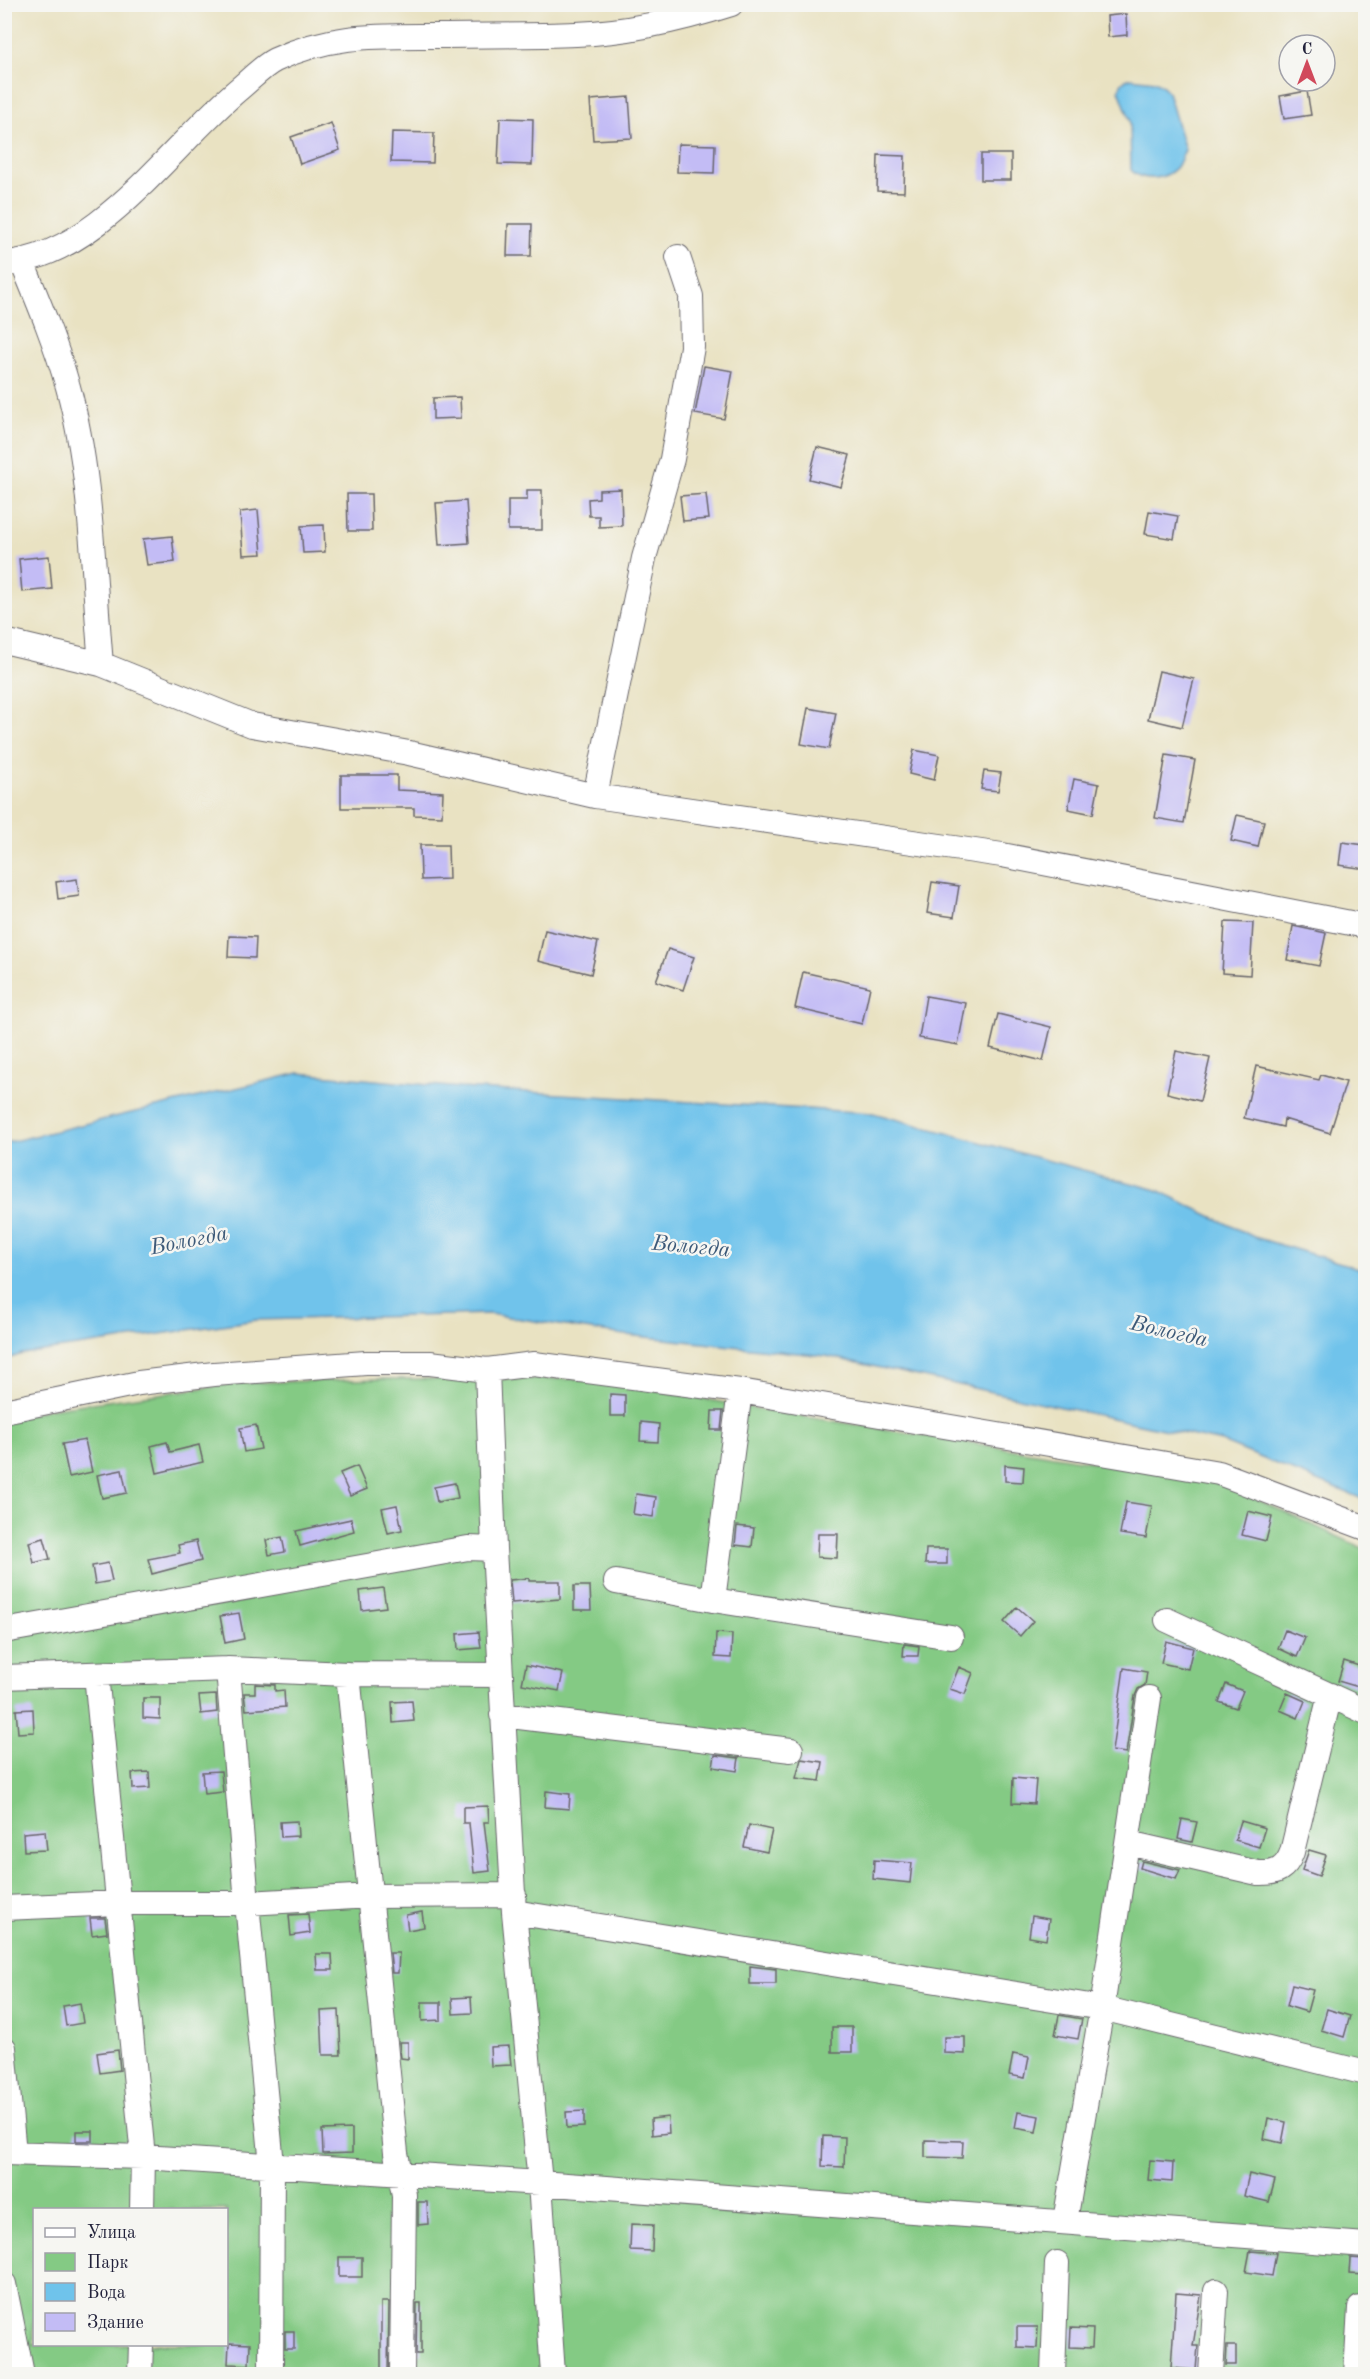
<svg xmlns="http://www.w3.org/2000/svg" width="1370" height="2379" font-family="'Old Standard TT',serif">
<style>
.green{fill:#84ca84;stroke:#537660;stroke-width:1.5;fill-rule:evenodd}
.water{fill:#6fc3eb;stroke:#487293;stroke-width:1.5}
.building{fill:#c3bcf5}
.lines{fill:none;stroke-linecap:round;stroke-linejoin:round}
.minor-casing{stroke:#68656a;stroke-width:26}
.minor{stroke:#fff;stroke-width:24}
.labels{text-anchor:middle;dominant-baseline:central;stroke-width:5;stroke-linejoin:round;paint-order:stroke}
.water-label{font-size:22px;font-style:italic;fill:#3d5a79;stroke:#f6f6f2}
</style>
<rect width="100%" height="100%" fill="#f6f6f2"/>
<filter id="ink" filterUnits="userSpaceOnUse"><feTurbulence type="fractalNoise" baseFrequency=".0167" numOctaves="2"/><feDisplacementMap in="SourceGraphic" scale="12" xChannelSelector="R" yChannelSelector="G"/><feConvolveMatrix kernelMatrix="1 2 1 2 8 2 1 2 1" color-interpolation-filters="sRGB"/></filter>
<filter id="wash" filterUnits="userSpaceOnUse"><feTurbulence type="fractalNoise" baseFrequency=".008" numOctaves="4" result="noise"/><feDisplacementMap in="SourceGraphic" scale="24" xChannelSelector="R" yChannelSelector="G"/><feGaussianBlur stdDeviation="1.35" result="paint"/><feColorMatrix in="noise" values="0 0 0 0 0 0 0 0 0 0 0 0 0 0 0 0 0 1.4 0 .05"/><feComposite in="paint" operator="in"/></filter>
<g filter="url(#wash)">
<rect width="100%" height="100%" fill="#e9e2c2"/>
<path class="green" d="M385,1379H599L762,1410L1219,1482L1365,1549V2374H5V1421L48,1409L240,1383ZM34,2210H226V2344H34Z"/>
<path class="water" d="M1130,78L1155,81L1163,86L1168,92L1185,150C1182,155 1180,164 1176,168C1165,180 1142,182 1131,170L1130,120L1119,90L1122,82Z
M299,1073L461,1088L873,1113L1157,1190L1254,1237L1365,1270V1500L1222,1442L826,1356L617,1334L490,1314L256,1320L22,1354L5,1360V1143Z"/>
<g id="blocks">
<path class="building" d="M1126,14L1127,35L1108,37L1107,16Z
M1307,91L1311,115L1284,119L1280,96Z
M629,97L632,138L593,140L590,100Z
M500,118L533,119L532,165L498,164Z
M331,123L340,150L300,164L291,137Z
M392,132L434,133L433,163L391,162Z
M678,144L715,145L714,173L677,172Z
M981,154H1011V180H981Z
M878,155L905,156L904,192L877,191Z
M508,224H532L531,256H507Z
M704,366L733,371L724,419L695,414Z
M460,397L461,418L433,419V398Z
M817,447L850,455L841,487L809,479Z
M621,489L622,526L599,527V516H589L588,499L599,498V490Z
M527,490H542V530H508V500H527Z
M347,494H371L372,531H348Z
M706,494L709,519L683,521L680,496Z
M466,501L469,543L439,545L436,503Z
M258,510L262,554L243,555L240,512Z
M1149,511L1178,516L1174,539L1145,534Z
M324,525L325,552L303,553L301,526Z
M172,536L175,562L147,565L143,539Z
M49,556L52,589L22,592L19,559Z
M1159,671L1194,679L1182,727L1148,719Z
M808,708L836,713L829,749L801,744Z
M914,750L939,755L934,780L909,774Z
M1166,755L1195,760L1184,823L1155,818Z
M984,771L1001,773L998,791L981,789Z
M341,775H397V790L443,792L442,816L414,815V808H341Z
M1074,779L1099,784L1093,814L1068,809Z
M1237,815L1264,821L1258,847L1231,841Z
M1342,842L1365,845V869L1339,865Z
M420,845H448L449,879L421,880Z
M77,879L79,896L58,899L56,882Z
M932,882L959,886L954,917L927,913Z
M1225,922L1253,923L1250,975L1222,973Z
M1293,926L1326,933L1319,966L1287,960Z
M545,930L598,942L591,974L538,961Z
M229,936L256,937L255,958L228,957Z
M668,949L694,957L683,990L656,981Z
M803,972L870,987L862,1024L795,1008Z
M926,996L966,1003L958,1045L919,1038Z
M998,1014L1051,1027L1043,1061L990,1048Z
M1176,1051L1210,1058L1200,1101L1167,1093Z
M1256,1066L1319,1080L1321,1075L1346,1082L1330,1133L1284,1119L1283,1127L1244,1118Z
M610,1394L625,1395V1416H610Z
M712,1411H723L721,1430H711Z
M641,1422L659,1424L658,1442L640,1441Z
M256,1425L261,1449L244,1452L240,1428Z
M85,1440L92,1472L69,1477L62,1444Z
M167,1442L170,1452L199,1445L203,1462L157,1473L151,1446Z
M1005,1465L1024,1467L1023,1482L1005,1481Z
M357,1466L367,1489L350,1496L340,1473Z
M122,1470L127,1493L102,1498L97,1475Z
M455,1483L458,1498L437,1502L434,1487Z
M636,1494L656,1497L653,1517L633,1514Z
M1126,1502L1152,1506L1146,1538L1120,1534Z
M397,1505L402,1530L388,1533L382,1508Z
M1248,1511L1272,1517L1266,1541L1242,1535Z
M351,1519L354,1531L300,1546L296,1531Z
M737,1526L754,1528L752,1547L735,1545Z
M818,1534H838L837,1558L817,1557Z
M282,1537L285,1552L269,1555L266,1540Z
M44,1538L50,1559L34,1563L29,1542Z
M196,1541L201,1561L152,1574L148,1559L180,1553L178,1545Z
M926,1549H947V1564H925Z
M108,1563L112,1581L95,1584L92,1566Z
M529,1578V1581H560V1599L512,1603L510,1580Z
M574,1586H590L591,1610H574Z
M383,1588L386,1607L362,1610L360,1591Z
M1017,1607L1033,1621L1020,1636L1004,1622Z
M239,1613L244,1639L225,1643L220,1616Z
M1285,1630L1305,1638L1297,1657L1278,1648Z
M479,1632L481,1648L458,1650L457,1634Z
M716,1633L732,1634L731,1658L715,1657Z
M1166,1641L1193,1648L1188,1669L1161,1663Z
M904,1644L919,1646L918,1656H903Z
M1344,1661L1365,1668V1689L1338,1681Z
M526,1665L563,1673L559,1691L522,1684Z
M959,1667L973,1673L965,1694L950,1689Z
M1124,1668L1147,1672L1145,1685L1138,1689L1135,1696L1126,1753L1112,1751Z
M255,1684L275,1685V1691L284,1690L285,1707L246,1710L244,1693H255Z
M1226,1684L1243,1691L1236,1708L1219,1702Z
M1287,1693L1305,1701L1298,1718L1280,1710Z
M216,1695L217,1712L201,1714L199,1696Z
M143,1698H160V1719L143,1718Z
M412,1701L414,1721L393,1723L392,1702Z
M33,1709L34,1732L18,1733L16,1710Z
M715,1755L739,1758L737,1771L713,1767Z
M801,1759L823,1762L820,1781L796,1778Z
M221,1771L223,1792L204,1794L202,1772Z
M149,1772L150,1788L133,1789L132,1773Z
M1013,1778L1036,1780L1034,1804L1012,1803Z
M546,1791L570,1794L569,1809L545,1807Z
M488,1806L489,1822H484L490,1871L474,1873L469,1823H463V1807Z
M1182,1819L1197,1822L1192,1842L1178,1839Z
M297,1821L298,1836L281,1837L280,1822Z
M1241,1821L1265,1828L1259,1847L1235,1840Z
M749,1825L772,1830L767,1852L744,1847Z
M45,1831L47,1850L24,1851L23,1833Z
M1309,1850L1326,1855L1319,1876L1302,1870Z
M874,1860L912,1863L910,1883L873,1879Z
M1142,1861L1180,1870L1176,1879L1140,1868Z
M422,1912L424,1927L408,1930L406,1915Z
M308,1914L310,1933L291,1936L289,1915Z
M1032,1916L1049,1919L1046,1940L1029,1937Z
M90,1918H105L107,1933L92,1935Z
M390,1953H399L398,1973H392Z
M316,1954H332L333,1970H317Z
M750,1966L776,1969V1984H750Z
M1292,1985L1313,1990L1307,2012L1287,2006Z
M471,1997L472,2013L453,2014L452,1998Z
M422,2002H441V2020L422,2021Z
M80,2003L83,2023L66,2026L63,2006Z
M1327,2009L1350,2016L1344,2037L1321,2030Z
M339,2010L341,2055H323L321,2011Z
M1059,2015L1082,2019L1078,2039L1055,2035Z
M832,2027H852V2052H832Z
M944,2037H965V2054L944,2053Z
M399,2042H408V2059L401,2058Z
M509,2046L511,2065L491,2066L490,2047Z
M118,2050L120,2070L100,2073L97,2053Z
M1013,2054L1029,2057L1025,2078L1009,2075Z
M584,2111V2127L567,2128L566,2112Z
M1018,2112L1039,2116L1036,2132L1015,2128Z
M668,2117L669,2133L652,2135L651,2119Z
M1268,2118L1286,2122L1282,2143L1264,2139Z
M352,2129V2153L323,2154L322,2130Z
M76,2131H93V2141H76Z
M823,2136L845,2137L844,2167L822,2166Z
M925,2140L963,2141L962,2158L925,2157Z
M1150,2160L1173,2162L1172,2182L1148,2180Z
M1249,2174L1275,2180L1269,2202L1244,2196Z
M418,2202H427L428,2224L418,2225Z
M631,2224L653,2225L652,2251L630,2250Z
M1250,2251L1276,2253L1272,2276L1246,2272Z
M339,2257H362V2277H339Z
M1350,2258L1365,2259V2275L1349,2274Z
M1176,2293L1201,2295L1193,2346H1198L1196,2370L1171,2368Z
M381,2302H389L388,2374H381Z
M417,2303H421V2354H416Z
M1017,2327H1038L1037,2348L1017,2347Z
M1071,2328L1093,2329L1092,2348L1070,2347Z
M285,2331H294V2349H285Z
M229,2343L250,2344L249,2365L228,2364Z
M1227,2346H1236V2365H1226Z"/>
</g>
</g>
<g filter="url(#ink)">
<use href="#blocks" fill-opacity="0" stroke="#68656a" stroke-width="1.5"/>
<g class="lines">
<g class="minor-casing">
<path id="minor" d="M22,262C39,303 56,344 68,387C92,473 93,575 101,664
M4,263C98,257 171,145 240,88C251,79 263,66 275,60C330,34 376,36 435,36C482,35 529,36 576,34C629,32 681,20 731,4
M4,641L101,664L252,725L409,753L595,796L1002,855L1366,926
M595,796L644,558L672,459L692,347L691,296L678,257
M487,1370L494,1549L514,1912L540,2183L553,2374
M4,1411L139,1383L214,1374L366,1363H430L487,1370L534,1364L740,1391L1219,1473L1366,1528
M616,1582L713,1600L951,1637
M713,1600L740,1391
M1167,1620L1366,1712
M4,1631L468,1548L494,1549
M228,1669L247,1903L272,2165L271,2374
M96,1674L143,2157L142,2210
M348,1674L396,2153L404,2195L402,2374
M4,1677L228,1669L348,1674L500,1675
M502,1715L791,1750
M1128,1843L1258,1873C1276,1874 1286,1869 1292,1852L1330,1695
M4,1908L118,1903H247L372,1896L514,1895
M514,1912L1102,2008L1366,2073
M4,2048L14,2153
M4,2153L143,2157L540,2183L1366,2245
M1065,2221L1102,2008L1149,1698
M4,2284L22,2374
M140,2374L141,2344
M1053,2374L1057,2263
M1211,2374L1216,2291
M1356,2374L1360,2308"/>
</g>
<use href="#minor" class="minor"/>
</g>
</g>
<g class="labels">
<g class="water-label">
<text transform="translate(189 1241) rotate(-11)">Вологда</text>
<text transform="translate(691 1247) rotate(5)">Вологда</text>
<text transform="translate(1169 1332) rotate(13)">Вологда</text>
</g>
</g>
<rect width="1370" height="2379" fill="none" stroke="#f6f6f2" stroke-width="24"/>
<rect x="33" y="2208" width="195" height="138" fill="#f6f6f2" stroke="#a1a1a9" stroke-width="1.5"/>
<rect x="45" y="2228" width="30" height="9" fill="#ffffff" stroke="#a1a1a9" stroke-width="1.5"/>
<text x="87" y="2238" font-size="18" fill="#22223b">Улица</text>
<rect x="45" y="2253" width="30" height="18" fill="#84ca84" stroke="#a1a1a9" stroke-width="1.5"/>
<text x="87" y="2268" font-size="18" fill="#22223b">Парк</text>
<rect x="45" y="2283" width="30" height="18" fill="#6fc3eb" stroke="#a1a1a9" stroke-width="1.5"/>
<text x="87" y="2298" font-size="18" fill="#22223b">Вода</text>
<rect x="45" y="2313" width="30" height="18" fill="#c3bcf5" stroke="#a1a1a9" stroke-width="1.5"/>
<text x="87" y="2328" font-size="18" fill="#22223b">Здание</text>
<g transform="translate(1307 63)"><circle r="28" fill="#f6f6f2" stroke="#a1a1a9" stroke-width="1.5"/>
<path d="M0-4.5L10 22L0 15L-10 22Z" fill="#d1495b"/>
<text y="-9" font-size="16" font-weight="bold" text-anchor="middle" fill="#22223b">С</text>
</g>
</svg>
